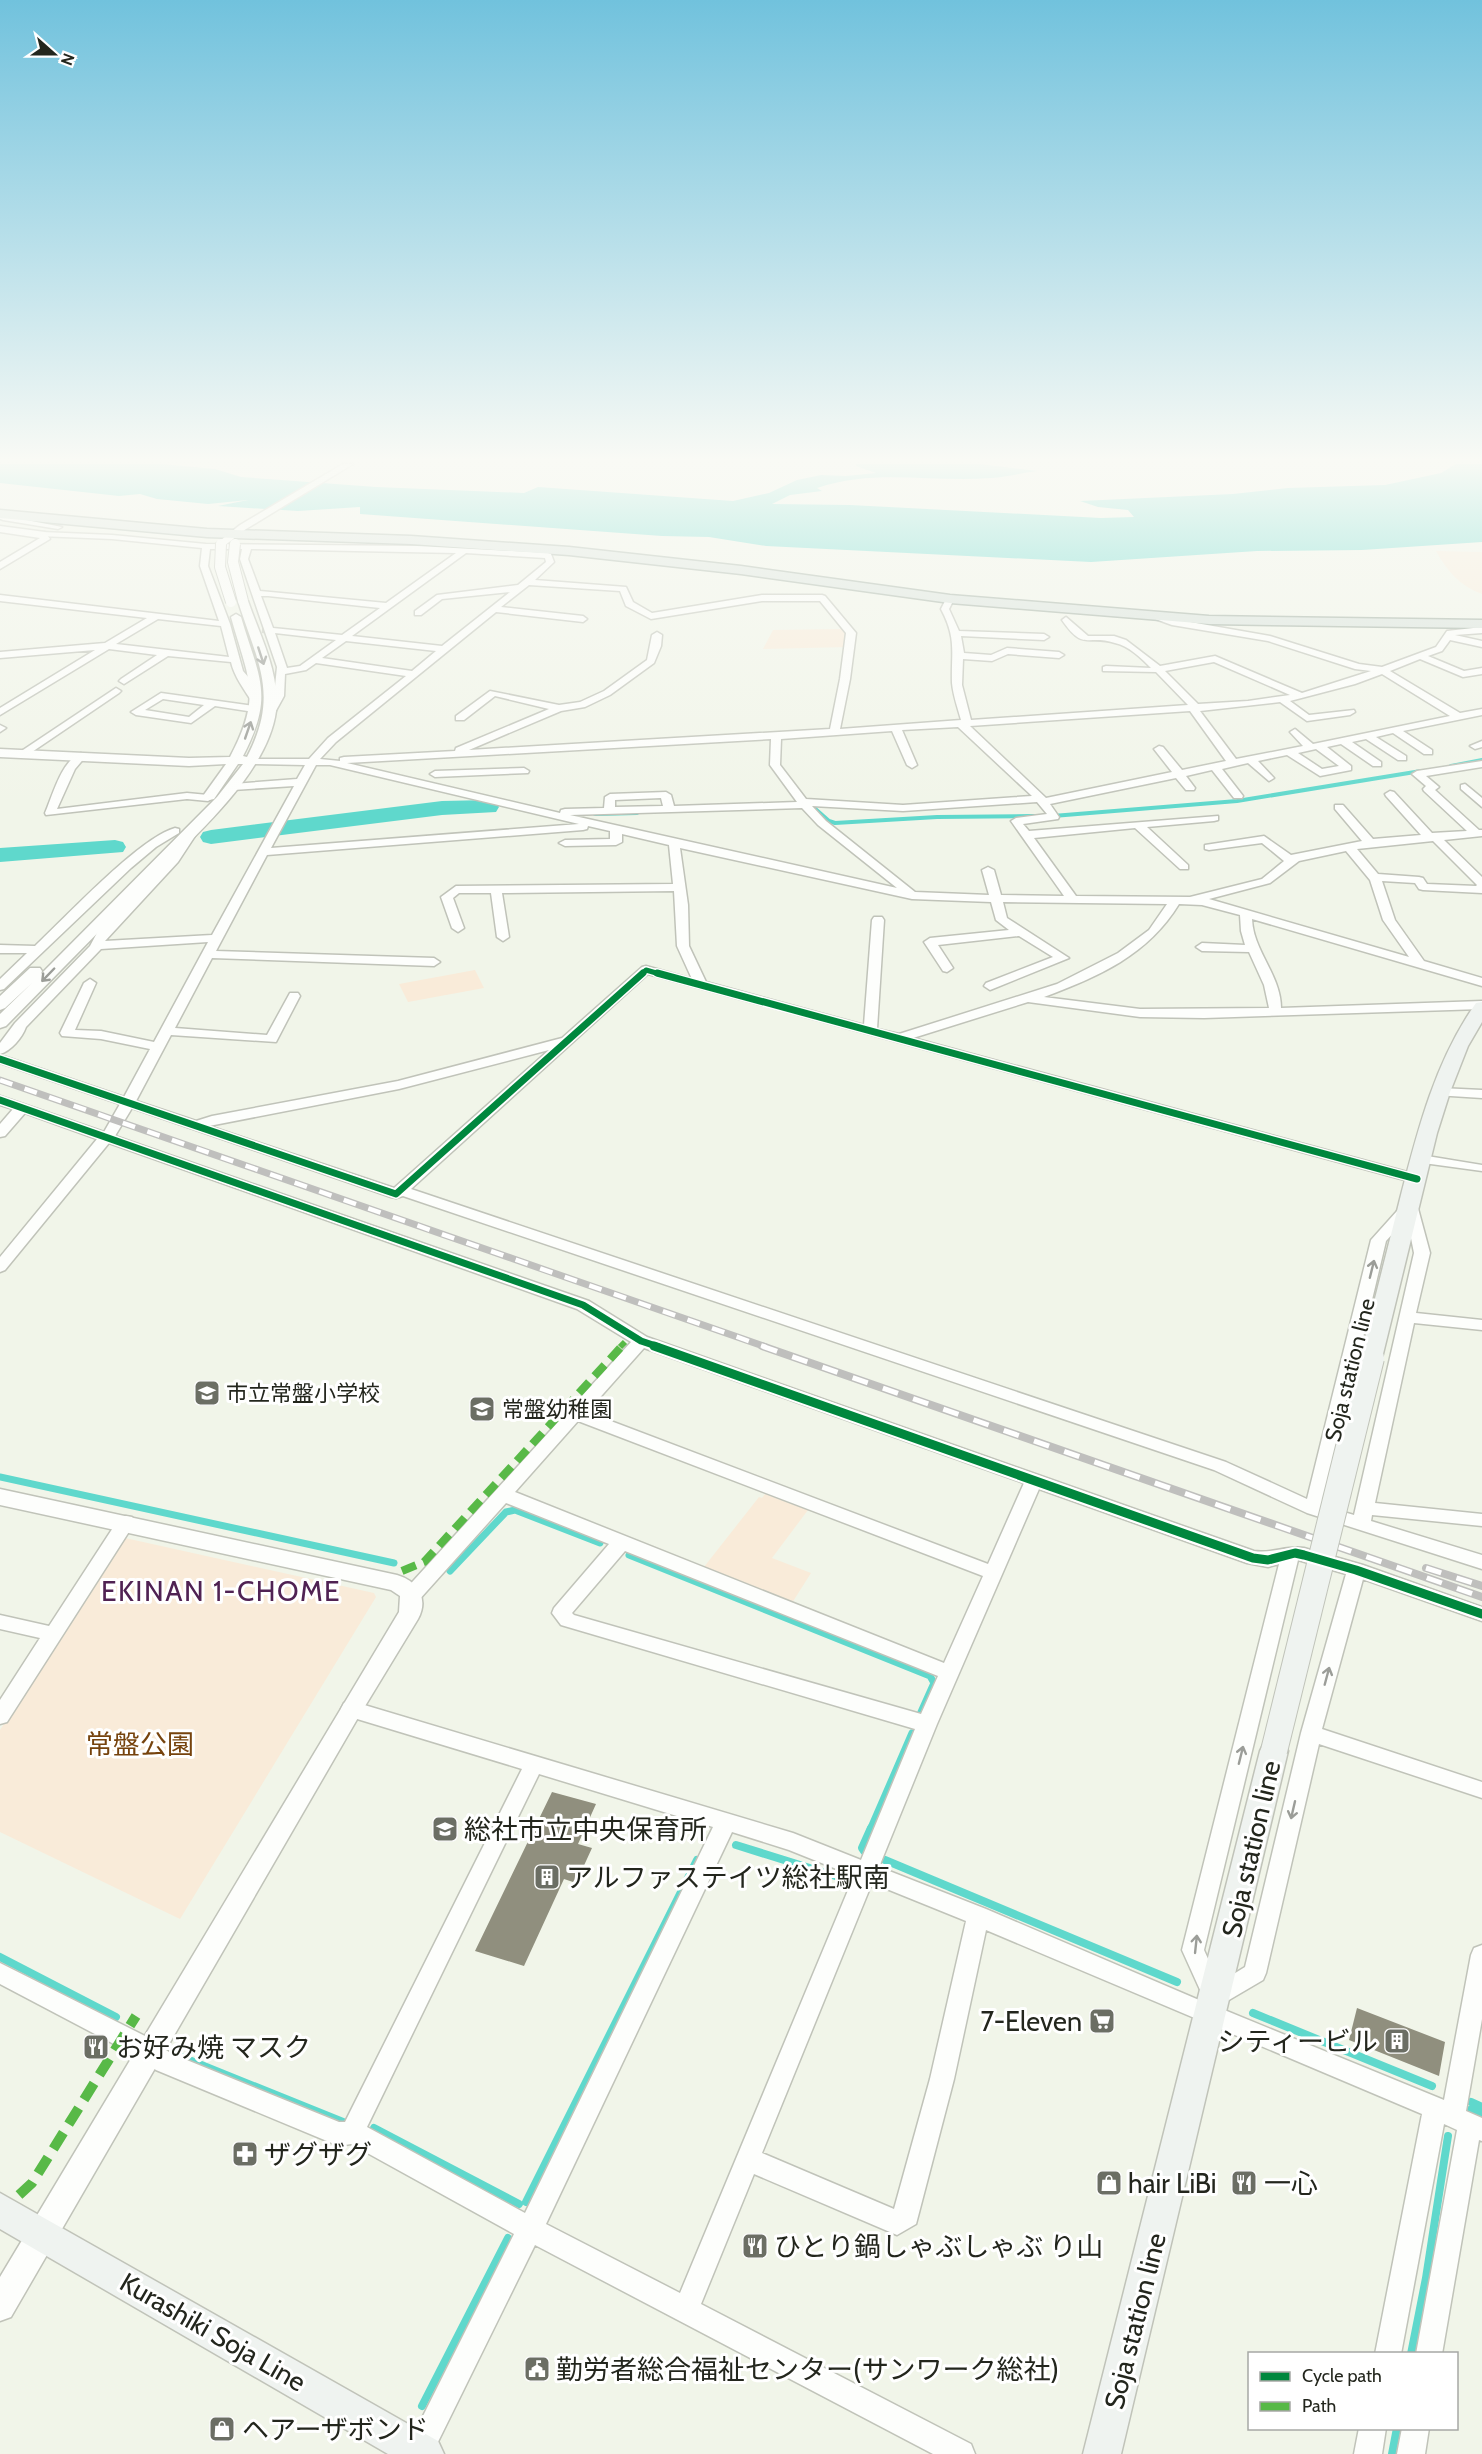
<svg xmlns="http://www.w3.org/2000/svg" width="1482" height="2454" font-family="Cabin,'Noto Sans JP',sans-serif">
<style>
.green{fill:#f9ebd9}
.water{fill:#5fd8cc}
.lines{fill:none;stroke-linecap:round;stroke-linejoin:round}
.stream-far2{stroke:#5fd8cc;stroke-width:4}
.stream-far1{stroke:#5fd8cc;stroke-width:7}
.stream{stroke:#5fd8cc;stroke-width:8}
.river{fill:#5fd8cc;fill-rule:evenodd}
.building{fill:#908f7e}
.minor-tunnel{stroke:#c8ccc0;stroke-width:8;stroke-dasharray:8 4.5;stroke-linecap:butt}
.minor-casing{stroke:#c0c3b9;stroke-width:3}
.tertiary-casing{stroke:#c0c3b9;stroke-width:3}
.secondary-casing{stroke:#c0c3b9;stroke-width:3}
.trunk-casing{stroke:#9eac9f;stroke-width:3}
.minor{fill:#fdfefc;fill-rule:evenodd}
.tertiary{fill:#fdfefc;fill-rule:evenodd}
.secondary{fill:#eff3f0;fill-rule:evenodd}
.trunk{fill:#d8e2db;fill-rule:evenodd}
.rail-far1-casing{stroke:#bfbfbd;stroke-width:7}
.rail-casing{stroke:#bfbfbd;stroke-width:8}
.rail-far1{stroke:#fff;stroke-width:4.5;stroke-dasharray:13;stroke-linecap:butt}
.rail{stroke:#fff;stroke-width:5;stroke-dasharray:16;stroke-linecap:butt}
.tertiary-bridge-casing{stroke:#c0c3b9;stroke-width:12;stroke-linecap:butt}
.secondary-bridge-casing{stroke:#c0c3b9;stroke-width:28;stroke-linecap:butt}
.tertiary-bridge{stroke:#fdfefc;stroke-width:10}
.secondary-bridge{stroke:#eff3f0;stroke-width:26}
.quiet-far2{stroke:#58b947;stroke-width:6;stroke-dasharray:11 6;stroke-linecap:butt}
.quiet-far1{stroke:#58b947;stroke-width:8;stroke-dasharray:15 8;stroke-linecap:butt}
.quiet{stroke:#58b947;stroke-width:10;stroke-dasharray:19 10;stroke-linecap:butt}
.cycleway-far2-casing{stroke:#fff;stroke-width:8}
.cycleway-far1-casing{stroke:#fff;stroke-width:10}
.cycleway-casing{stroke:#fff;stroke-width:13}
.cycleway-far2{stroke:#00873e;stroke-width:5}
.cycleway-far1{stroke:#00873e;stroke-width:7}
.cycleway{stroke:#00873e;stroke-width:9}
.oneway{stroke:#9b9d98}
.labels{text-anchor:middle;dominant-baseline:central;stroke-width:6;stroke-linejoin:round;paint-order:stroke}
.street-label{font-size:22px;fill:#23261d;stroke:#fff}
.poi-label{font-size:22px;fill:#23261d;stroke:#fff;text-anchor:start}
.near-park-label{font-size:27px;fill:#76430d;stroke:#fff}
.near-poi-label{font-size:27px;fill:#23261d;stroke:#fff;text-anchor:start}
.near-street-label{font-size:27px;fill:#23261d;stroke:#fff}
.near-neighbourhood-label{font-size:28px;letter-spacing:1.5px;fill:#502253;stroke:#fff}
</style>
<rect width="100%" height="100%" fill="#f1f5e9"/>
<path class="green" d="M1436,551L1482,552V594C1460,586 1447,571 1436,551Z
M843,629L848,634L849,647L763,649L773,630Z
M475,970L484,988L408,1002L399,984Z
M765,1494L808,1510L772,1558L811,1573L792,1603L704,1567L759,1497L762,1498Z
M125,1538L374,1593L376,1597L180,1919L0,1832V1730L120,1542Z"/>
<path class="water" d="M0,464H162L215,469L241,477L376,487L524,493L538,487L733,501L769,493L797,480L821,475L846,476L876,473L856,466V464H980L1037,471C1022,473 1006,477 991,478C932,483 876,468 817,488L822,491L790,495L772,504L850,505L1101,518L1134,517L1128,510L1098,507L1080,501L1233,494L1288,488L1385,485L1441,473L1456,464H1482V542L1362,550L1257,551L1091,562L766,546L709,537L662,536L360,514V507L298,511L218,506L248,500L208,504L157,499L140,494L119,496L0,483Z"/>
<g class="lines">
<path class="stream-far2" d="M1451,766L1482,760
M812,806L829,821L835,823L937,817L1034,816
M595,814L637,813
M1053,816L1237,801L1421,771"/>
<path class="stream-far1" d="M0,1477L394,1563
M629,1555L930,1676L934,1683L921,1712
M450,1571L506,1512L515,1510L600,1543
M870,1830L912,1733"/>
<path class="stream" d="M736,1845L845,1879
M864,1851L862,1848L871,1828
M885,1860L1177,1982
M0,1957L116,2017
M1253,2013L1432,2086
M179,2056L343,2122
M1471,2102L1482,2107
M1470,2110L1482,2115
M374,2128L519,2204
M526,2202L697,1860
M1411,2354L1426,2278L1448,2136
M422,2406L508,2238
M1392,2454L1397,2428"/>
<path class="river" d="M488,800L496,802L499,807L496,812L442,815L211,844L203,842L200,837L203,832L211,830L442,801Z
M115,840L123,842L126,847L123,852L0,862V848Z"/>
</g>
<path class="building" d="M552,1792L596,1804L578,1844L592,1848L576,1883L564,1879L524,1966L475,1951Z
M1357,2008L1445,2042L1439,2076L1349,2040Z"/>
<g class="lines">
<path class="minor-tunnel" d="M225,624L269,630"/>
<g class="minor-casing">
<path id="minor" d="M0,512L6,516L62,527L58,529L3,520L0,519Z
M42,532L112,535L206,544L417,546L548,553L551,554L554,562L535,580L626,587L633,602L652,613L762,595H822L825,596L856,633L850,679L840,729L961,720C958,709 953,695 952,683C951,652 957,639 941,609L947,597L950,596L954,599L949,609L959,631L1044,634L1049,637L1044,640L961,636L964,653L991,655L1007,648L1059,652L1064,655L1059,658L1008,654L992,661L963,659L962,685L971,720L1188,705L1156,672L1103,671V667L1106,666L1151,668C1141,658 1129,646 1115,643C1087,634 1084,652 1062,620L1066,617L1088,636H1114L1126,640L1160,666L1215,656L1302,693L1371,671L1355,669L1268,641L1172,625L1147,616L1151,613L1173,619L1270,636L1359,664L1382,667L1436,647L1447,631L1482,627V633L1455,635L1482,641V647L1450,640L1442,651L1428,656L1464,671L1482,668V674L1463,677L1420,659L1390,671L1460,713L1482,709V715L1403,731L1432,750V754H1424L1393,733L1376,737L1406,756V760H1398L1366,739L1352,742L1381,762V766H1373L1341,744L1327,747L1351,766V770L1320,776L1287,755L1258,761L1274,778L1269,781L1248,763L1222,769L1243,796L1242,798H1234L1212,770L1186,776L1195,788L1194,790H1186L1176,778L1050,804L1059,817L1058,819L1023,824L1029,831L1218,816V820L1214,821L1147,827L1188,865V869H1180L1135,828L1034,838L1076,896L1190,897L1262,879L1284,861L1262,843L1209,850L1205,849V845L1264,836L1291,855L1362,841L1335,809V805H1343L1373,839L1421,835L1386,796L1385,794L1390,791L1394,792L1432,833L1467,831L1424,791L1423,789L1426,786L1412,774L1417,771L1482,761V767L1426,776L1439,787L1435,790L1479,830H1482V836L1444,840L1482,877V893L1423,890L1419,889L1415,883L1382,881L1395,920L1424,961L1482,978V986L1252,919C1253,951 1281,975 1281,1008L1482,1001V1009L1204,1018L1140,1017L1028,1002L913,1038L1422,1176L1424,1179L1422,1182H1412L648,974L411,1189L1226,1462L1307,1499L1371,1240L1406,1201H1416L1430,1253L1416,1313L1482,1320V1330L1414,1323L1375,1503L1482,1514V1526L1372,1515L1371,1521L1482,1555V1569L1307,1513L1214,1470L403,1196L396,1198L391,1197L132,1108L115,1136L589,1301L647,1337L1254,1551C1272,1554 1287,1545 1304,1548L1363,1565L1482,1607V1621L1363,1579L1322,1729L1482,1782V1798L1319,1744L1266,1973L1263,1980L1217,2007L1444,2100L1471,1955L1474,1948L1482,1945V2019L1466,2111L1482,2118V2141L1479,2140L1442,2354H1416L1457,2130L1444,2124L1401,2354H1375L1422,2114L986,1930L954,2079L916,2224L897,2235L754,2174L701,2304L971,2444L975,2454H933L535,2245L432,2454H404L514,2234L351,2144L339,2146L156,2070L129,2052L0,1984V1963L145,2036L172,2054L339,2122H345L522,1769L344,1715L341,1709L344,1703L351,1701L793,1833L861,1860L915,1729L561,1625L552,1613L554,1608L609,1544L506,1503L418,1601L411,1603L404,1601L402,1596L404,1591L631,1342L577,1309L109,1143L5,1270L0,1272V1257L97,1139L25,1113L5,1136L0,1137V1124L13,1109L0,1105V1096L104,1132L120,1104L0,1063V1055L124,1097L150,1049L101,1039L62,1036L60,1033L84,983L90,979L96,983L75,1030L101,1031L154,1042L208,942L101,949L26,1027C22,1038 11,1051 0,1054V1043L15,1023L90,946L98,931L170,858L187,831L191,830L197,833L178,862L105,941L212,935L294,786L233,790L228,787L233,784L297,779L305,765L251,764L246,761L247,759H309L328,738L406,676L316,663L306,670L285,674L284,696L273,716H265L264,714L274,696L277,667L240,559L242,549H210L208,566L230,624L243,671L250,679L260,700L258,702H252C244,689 234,676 231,662L168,656L124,684L119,681L121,679L157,655L109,649L0,715V708L95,650L0,658V652L105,643L147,618L0,601V595L219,621L200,566L202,548L112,539L39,536V532ZM251,549L456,553L386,603L260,591L248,559ZM466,553L545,558L546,562L518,585L437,595L415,611V615H421L442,599L510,592L442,646L352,636ZM529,585L620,591L626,606L651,619L762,601H820L846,633L840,679L830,729L469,750L561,711L585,707L610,695L654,663L661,646L662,635L657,632L652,635L647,660L604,691L580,702L559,705L490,691L456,716V720H464L495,696L549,709L456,748L455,751L344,757L340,758V761L320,759L336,742L496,612L583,622L587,619L583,616L501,607ZM261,596H268L380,608L342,635L273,628ZM158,619L221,626L229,657L116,644ZM275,633L336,640L300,666L287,668ZM346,641L436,651L412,671L322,658ZM1214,662L1290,695L1248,701L1198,704L1165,671ZM1382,674L1450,716L1313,744L1295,729L1290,732L1303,746L1236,759L1200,711L1280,702L1307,721L1350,715L1355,712L1354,710L1309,715L1290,701L1355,684ZM1190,711L1226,761L1182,770L1163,747L1159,746L1154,749L1172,772L1046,798L970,726ZM958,727L1032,796L903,805L806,799L780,765L781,739L892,731L907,765L912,768L917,765L902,730ZM771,739L770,765L797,802L674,806L671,795L666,792L610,794L605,797L604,808L565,809L561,810L560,813L347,763ZM1316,749L1339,766L1322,769L1298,753ZM316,765H330L579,824L271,848ZM661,798L663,806L615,807V800ZM1037,802L1047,814L1016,818L1011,821L1064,896L1001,895L994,870L988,867L982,870L989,895L915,892L826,821L812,806L903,811ZM802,808L818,825L897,888L570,815ZM588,826L610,831V839L565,840L559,843L565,846L616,845L622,842V834L669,845L673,884L456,886L441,897L452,928L458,932L464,928L453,898L459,893H491L497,937L503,941L509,937L502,893L674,891L677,946L692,979L646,966L642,967L562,1038L398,1081L212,1116L196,1121L136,1101L171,1035L276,1042L300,996L298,993H290L267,1035L175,1028L212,958L434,966L440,962L434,958L216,951L267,855L583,830L587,829ZM1433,841L1477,885L1476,886L1427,884L1423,878L1419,877L1378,874L1357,849ZM680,848L912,899L991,902L996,920L1009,930L930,938L924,942L943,971L947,972L953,968L938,945L1019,936L1053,957L986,983L984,986L990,990L1069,958L1007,918L1003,902L1167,904L1149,930L1118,953L1057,984L899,1034L877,1029L884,920L882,917H874L872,920L864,1025L706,982L689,946L688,905ZM1346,851L1370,880L1383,920L1409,957L1209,899L1270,883L1299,861ZM1179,904L1202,905L1240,915L1241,931L1245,945L1202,943L1196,947L1202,951L1249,952L1264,985L1269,1008L1140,1009L1044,997C1098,977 1148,955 1179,904ZM549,1050L394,1188L209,1126L399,1089ZM1407,1218L1414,1253L1354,1515L1323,1506L1386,1241ZM644,1348L1024,1483L988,1564L587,1412ZM578,1421L983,1576L944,1663L515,1492ZM1039,1489L1247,1563L1268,1567L1279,1564L1182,1950L1206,2003L986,1909L879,1867L937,1724ZM625,1551L938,1676L921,1714L574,1615L572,1613ZM1298,1560L1346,1574L1301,1733L1245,1967L1219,1983L1204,1950ZM539,1774L713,1827L525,2213L367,2127ZM732,1832L789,1850L854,1876L680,2293L546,2224ZM872,1883L966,1921L930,2079L894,2209L762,2153Z
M116,688L121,691L119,693L26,756L17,754Z
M161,693L254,706L259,709L254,712L215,706L191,723L136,715L131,712ZM163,699L204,705L189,717L145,710Z
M0,725L6,728L0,732Z
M1482,741V747L1475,749L1470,746Z
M81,753L86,756L75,769L57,809L187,793L208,795L213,798L208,801L187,799L46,815L45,813C53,795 61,761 81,753Z
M524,768L529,771L528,773L435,777L430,774L435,771Z
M1465,784L1482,798V807L1461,789V785Z
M175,828L179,829V833L156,847L131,868L4,989L0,990V979L27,953H0V945L35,946C65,918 139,838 175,828Z
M1440,1088L1482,1090V1098L1435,1095L1433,1092Z
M1421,1155L1482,1165V1171L1416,1162L1414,1159Z
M126,1516L132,1517L135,1522L132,1527L7,1722L0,1724V1700L40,1638L0,1629V1615L49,1626L120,1517Z
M1359,2428H1386L1382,2454H1354Z
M1402,2428H1429L1425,2454H1397Z"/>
</g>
<g class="tertiary-casing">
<path id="tertiary" d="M343,464H353L246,529L224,546L216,544L240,525Z
M0,526L45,532L50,539L0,569V562L40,538L0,532Z
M243,598L248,601C260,636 280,673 276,711C267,779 180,849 134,896C91,940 48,983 6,1026L0,1028V1014L32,983L5,1008L0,1010V996L30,968H40L42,971L41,974L217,797L243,764H238L214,799L209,800L203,796L226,764L189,766L0,757V749L189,758L230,757C263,695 248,679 231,617L236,614L241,617C259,678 275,695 243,756L247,757C280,694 257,662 238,601Z
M0,1489L397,1575C418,1581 429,1599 418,1619L359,1716L11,2317L0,2321V2277L399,1612L400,1596L391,1590L0,1505Z"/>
</g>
<g class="secondary-casing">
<path id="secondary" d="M1482,1002V1022L1468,1046L1450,1092L1437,1133L1382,1358L1379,1363L1371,1365L1363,1363L1360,1358C1373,1306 1386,1255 1399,1203C1417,1133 1434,1063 1476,1003Z
M1274,1740L1284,1743L1288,1751L1121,2454H1083L1260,1751L1264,1743Z
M0,2193L438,2441L444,2454H388L0,2229Z"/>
</g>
<g class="trunk-casing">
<path id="trunk" d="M0,510L207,529L411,536L569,547L741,566L950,595L1209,616L1482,620V628L1209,624L950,603L741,574L569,555L411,544L207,537L0,518Z"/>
</g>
<use href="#minor" class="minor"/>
<use href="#tertiary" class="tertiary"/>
<use href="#secondary" class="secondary"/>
<use href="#trunk" class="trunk"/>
<g class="rail-far1-casing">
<path id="rail-far1" d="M0,1080L766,1347"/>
</g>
<g class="rail-casing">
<path id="rail" d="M762,1346L1482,1597
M1426,1568L1482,1586"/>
</g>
<use href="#rail-far1" class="rail-far1"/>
<use href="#rail" class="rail"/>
<g class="tertiary-bridge-casing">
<path id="tertiary-bridge" d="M221,544L220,567L231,602
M235,544L233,562L243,601"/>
</g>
<g class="secondary-bridge-casing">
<path id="secondary-bridge" d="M1274,1751L1371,1358"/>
</g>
<use href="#tertiary-bridge" class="tertiary-bridge"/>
<use href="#secondary-bridge" class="secondary-bridge"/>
<path class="quiet-far2" d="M620,1347L625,1342"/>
<path class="quiet-far1" d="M402,1571L424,1562L622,1346"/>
<path class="quiet" d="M19,2195L32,2183L136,2016"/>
<g class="cycleway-far2-casing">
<path id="cycleway-far2" d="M641,975L646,970L663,975"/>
</g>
<g class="cycleway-far1-casing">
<path id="cycleway-far1" d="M657,973L1417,1179
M0,1059L396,1194L643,973
M0,1100L583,1305L641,1341L659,1347"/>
</g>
<g class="cycleway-casing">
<path id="cycleway" d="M654,1346L1253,1558L1268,1560L1295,1553L1304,1555L1356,1570L1482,1614"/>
</g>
<use href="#cycleway-far2" class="cycleway-far2"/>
<use href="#cycleway-far1" class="cycleway-far1"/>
<use href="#cycleway" class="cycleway"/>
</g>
<defs><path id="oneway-shaft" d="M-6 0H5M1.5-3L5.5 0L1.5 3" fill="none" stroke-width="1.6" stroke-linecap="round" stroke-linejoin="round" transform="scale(1.5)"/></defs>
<g class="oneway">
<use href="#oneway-shaft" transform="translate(261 656) rotate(72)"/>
<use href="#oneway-shaft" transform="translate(248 730) rotate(-71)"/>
<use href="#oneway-shaft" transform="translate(48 975) rotate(134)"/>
<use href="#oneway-shaft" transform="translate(1372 1269) rotate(-76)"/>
<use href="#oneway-shaft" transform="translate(1327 1676) rotate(-75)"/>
<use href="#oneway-shaft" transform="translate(1241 1755) rotate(-76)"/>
<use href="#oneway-shaft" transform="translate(1293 1810) rotate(103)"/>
<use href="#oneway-shaft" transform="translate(1196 1944) rotate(-84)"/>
</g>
<linearGradient id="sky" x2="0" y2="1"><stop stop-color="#71c2dd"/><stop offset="0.57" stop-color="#f9faf5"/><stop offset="1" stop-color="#f9faf5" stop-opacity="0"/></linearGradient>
<rect width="1482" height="807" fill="url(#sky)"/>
<defs>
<g id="school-square" transform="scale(1.35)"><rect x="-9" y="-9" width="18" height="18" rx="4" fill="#6b6e64" stroke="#fff"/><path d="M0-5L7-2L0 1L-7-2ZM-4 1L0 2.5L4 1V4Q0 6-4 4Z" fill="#fff"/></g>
<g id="building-square" transform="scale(1.35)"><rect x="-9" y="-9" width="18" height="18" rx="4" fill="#6b6e64" stroke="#fff"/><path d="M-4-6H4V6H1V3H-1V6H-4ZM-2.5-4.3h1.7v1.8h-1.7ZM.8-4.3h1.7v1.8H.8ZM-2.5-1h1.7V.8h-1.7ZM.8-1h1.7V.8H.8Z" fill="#fff"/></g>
<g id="supermarket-square" transform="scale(1.35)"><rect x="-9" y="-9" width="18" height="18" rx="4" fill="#6b6e64" stroke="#fff"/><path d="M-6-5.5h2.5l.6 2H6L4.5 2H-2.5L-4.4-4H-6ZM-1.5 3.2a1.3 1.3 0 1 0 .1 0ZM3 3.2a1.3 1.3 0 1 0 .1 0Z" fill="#fff"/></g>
<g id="restaurant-square" transform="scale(1.35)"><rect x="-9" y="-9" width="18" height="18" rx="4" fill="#6b6e64" stroke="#fff"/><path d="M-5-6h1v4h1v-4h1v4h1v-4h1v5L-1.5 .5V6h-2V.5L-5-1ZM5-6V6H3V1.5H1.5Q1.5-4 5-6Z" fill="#fff"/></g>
<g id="pharmacy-square" transform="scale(1.35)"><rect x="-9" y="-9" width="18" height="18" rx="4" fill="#6b6e64" stroke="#fff"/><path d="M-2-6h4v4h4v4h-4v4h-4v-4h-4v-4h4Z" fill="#fff"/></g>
<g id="shop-square" transform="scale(1.35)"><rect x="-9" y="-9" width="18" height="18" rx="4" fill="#6b6e64" stroke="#fff"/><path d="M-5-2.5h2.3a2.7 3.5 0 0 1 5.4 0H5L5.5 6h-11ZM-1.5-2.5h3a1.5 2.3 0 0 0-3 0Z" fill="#fff"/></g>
<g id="civic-square" transform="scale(1.35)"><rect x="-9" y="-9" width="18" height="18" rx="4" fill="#6b6e64" stroke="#fff"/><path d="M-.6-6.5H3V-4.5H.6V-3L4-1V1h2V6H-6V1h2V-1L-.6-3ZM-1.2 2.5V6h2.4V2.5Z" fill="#fff"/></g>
</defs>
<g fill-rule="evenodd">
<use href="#school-square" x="207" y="1393"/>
<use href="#school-square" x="482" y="1409"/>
<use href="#school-square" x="445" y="1829"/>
<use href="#building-square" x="547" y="1877"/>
<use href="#supermarket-square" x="1102" y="2021"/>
<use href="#building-square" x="1397" y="2041"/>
<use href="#restaurant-square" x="96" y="2047"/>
<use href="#pharmacy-square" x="245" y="2154"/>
<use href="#shop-square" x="1109" y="2183"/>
<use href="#restaurant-square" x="1244" y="2183"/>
<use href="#restaurant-square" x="755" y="2246"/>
<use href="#civic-square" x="537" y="2369"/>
<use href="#shop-square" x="222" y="2429"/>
</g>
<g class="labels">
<g class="street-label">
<text transform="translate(1350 1370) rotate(-76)">Soja station line</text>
</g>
<g class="poi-label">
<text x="226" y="1393">市立常盤小学校</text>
<text x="502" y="1409">常盤幼稚園</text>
</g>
<g class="near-park-label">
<text x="140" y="1744">常盤公園</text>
</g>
<g class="near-poi-label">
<text x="464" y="1829">総社市立中央保育所</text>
<text x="566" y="1877">アルファステイツ総社駅南</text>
<text x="1082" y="2021" text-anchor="end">7-Eleven</text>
<text x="1378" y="2041" text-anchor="end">シティービル</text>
<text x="116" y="2047">お好み焼 マスク</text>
<text x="264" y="2154">ザグザグ</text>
<text x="1128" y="2183">hair LiBi</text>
<text x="1264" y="2183">一心</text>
<text x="774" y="2246">ひとり鍋しゃぶしゃぶ り山</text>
<text x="556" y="2369">勤労者総合福祉センター(サンワーク総社)</text>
<text x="242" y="2429">ヘアーザボンド</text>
</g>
<g class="near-street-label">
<text transform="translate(1251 1849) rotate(-77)">Soja station line</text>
<text transform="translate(1135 2321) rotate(-76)">Soja station line</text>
<text transform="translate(213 2332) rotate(30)">Kurashiki Soja Line</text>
</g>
<g class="near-neighbourhood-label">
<text x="221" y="1591">EKINAN 1-CHOME</text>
</g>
</g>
<rect x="1248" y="2352" width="210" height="78" fill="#ffffff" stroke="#a7a8a5" stroke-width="1.5"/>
<rect x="1260" y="2372" width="30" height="9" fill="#00873e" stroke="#a7a8a5" stroke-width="1.5"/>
<text x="1302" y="2382" font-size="18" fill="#23261d">Cycle path</text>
<rect x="1260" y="2402" width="30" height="9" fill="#58b947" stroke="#a7a8a5" stroke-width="1.5"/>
<text x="1302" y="2412" font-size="18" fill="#23261d">Path</text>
<g transform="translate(54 54) rotate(111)" stroke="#ffffff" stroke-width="4.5" paint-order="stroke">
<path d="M0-4.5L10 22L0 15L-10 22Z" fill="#23261d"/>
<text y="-9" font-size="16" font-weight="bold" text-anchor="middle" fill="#23261d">N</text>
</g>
</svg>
